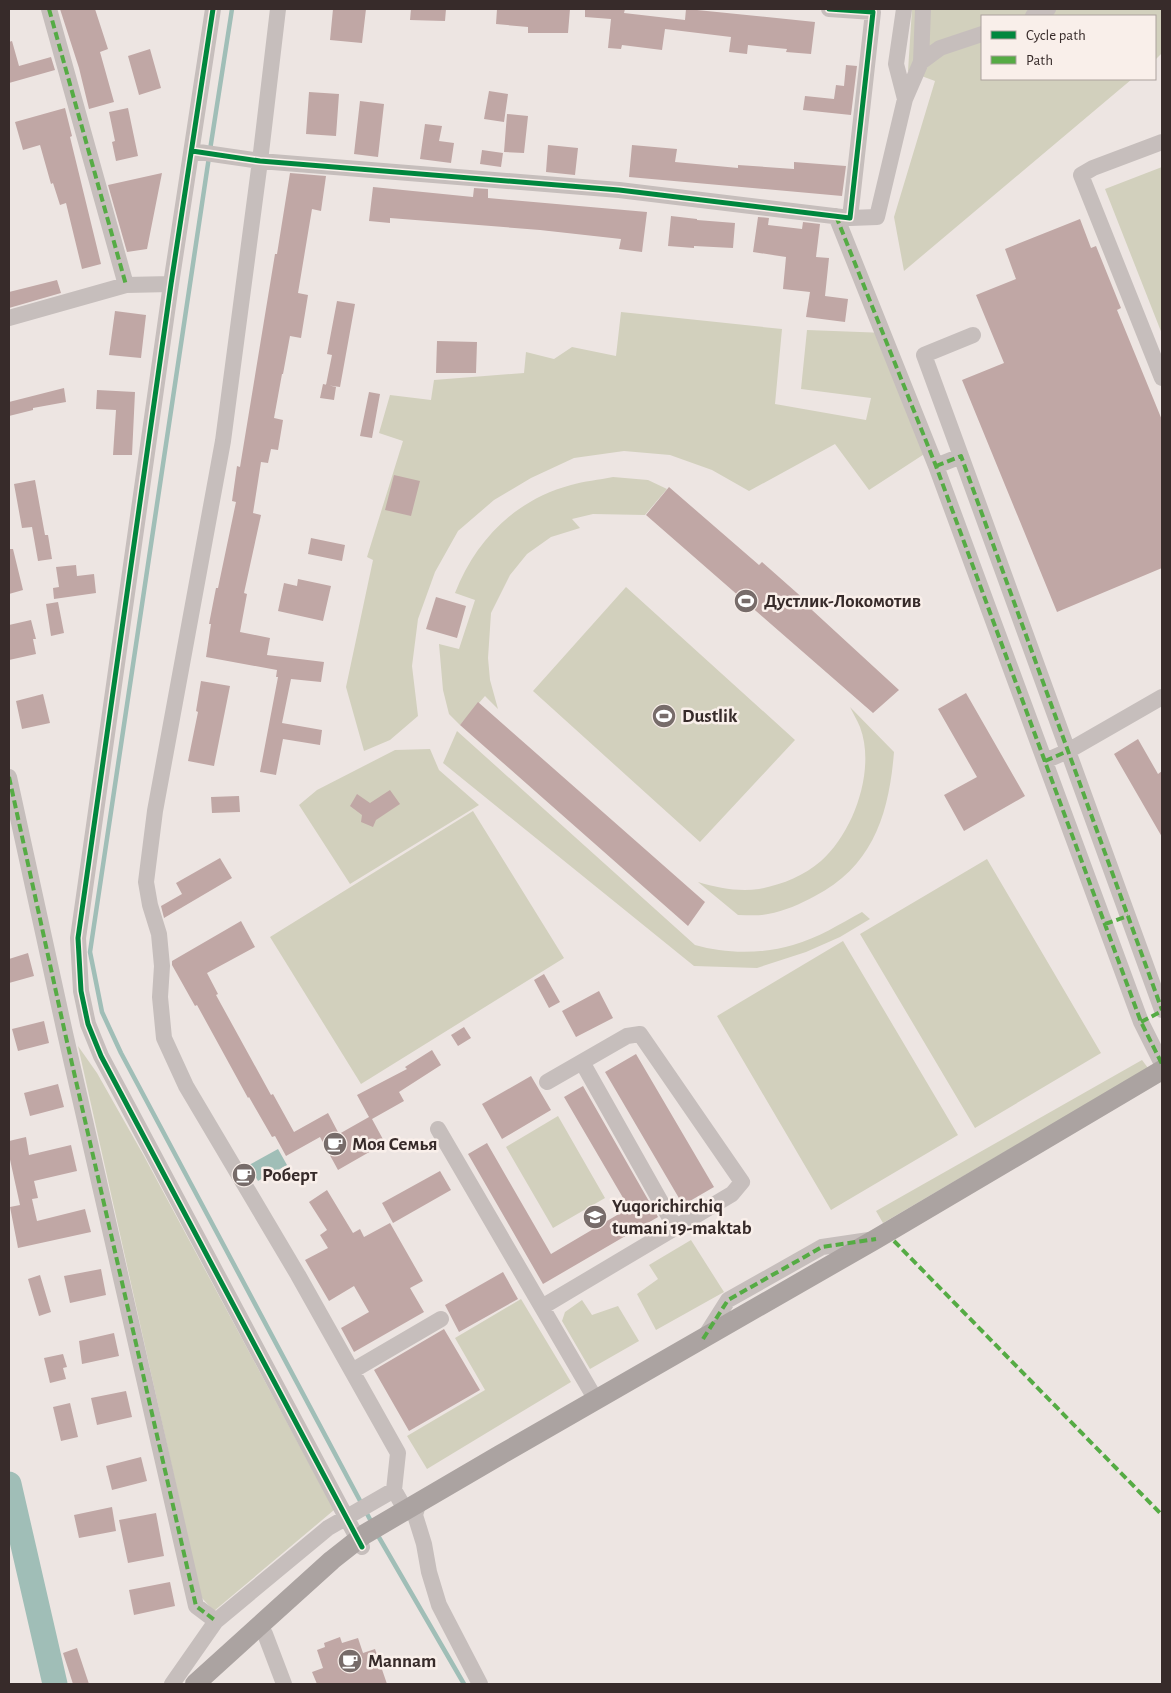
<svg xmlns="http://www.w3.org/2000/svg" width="1171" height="1693" font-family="'Alegreya Sans',sans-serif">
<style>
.green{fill:#d2d0bd}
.water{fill:#a0beb7}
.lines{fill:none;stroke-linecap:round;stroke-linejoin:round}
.stream{stroke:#a0beb7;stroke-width:4.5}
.river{stroke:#a0beb7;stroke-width:25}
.building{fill:#c0a7a5}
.minor{stroke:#c6bebc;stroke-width:16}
.major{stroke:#aba3a1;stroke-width:20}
.quiet{stroke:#55ab44;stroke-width:4;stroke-dasharray:8 4;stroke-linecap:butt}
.cycleway-casing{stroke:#f9efea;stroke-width:8}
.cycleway{stroke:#00873e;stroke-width:5}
.labels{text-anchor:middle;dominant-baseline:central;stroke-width:5;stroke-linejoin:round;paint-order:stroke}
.poi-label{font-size:19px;font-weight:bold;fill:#372b2a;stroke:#f9efea;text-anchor:start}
</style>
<rect width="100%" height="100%" fill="#ede5e2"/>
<path class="green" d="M912,9H1162V53L1155,60V16H982V79H1132L904,271L894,217L935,81L908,71Z
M1162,167V334L1105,189Z
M621,312L782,329L775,404L866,420L871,398L801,389L807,330L886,333L932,449L869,490L835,444L749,491L712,470L670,455L624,451L574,458L531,478L494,500L458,531L435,572L418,619L412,666L418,716L390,740L364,751L346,687L373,560L367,557L403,441L379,433L390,395L431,400L434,380L524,373L526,352L554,359L572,347L616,356Z
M613,477L648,480L667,489L645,515L593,514L572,519L580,528L551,537L527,554L510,575L491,613L488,658L490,680L498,709L485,696L460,725L449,714L443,690L439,644L459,649L475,600L455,593C476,540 515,500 571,485C584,481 599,480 613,477Z
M626,587L795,740L700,842L533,691Z
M850,707L894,752C889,814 873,866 815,896C800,904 785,911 768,914C759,916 748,915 738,915L698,882C718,888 739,892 759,889C781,885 804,876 821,861C854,832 876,769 860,727C857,720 853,713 850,707Z
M457,731L695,945C726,954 762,954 793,945C818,938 840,924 862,912L870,919L840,937L806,952L757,968L694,966L443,763Z
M430,749L439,770L479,805L350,884L299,805L317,790L395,750Z
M473,811L564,958L361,1084L270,937Z
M987,859L1101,1053L975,1128L860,934Z
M843,941L958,1135L831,1210L717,1016Z
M78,1046L97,1073L144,1156L334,1510L214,1611L201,1597Z
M1142,1060L1148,1068L883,1223L876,1211Z
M558,1116L605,1198L553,1228L506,1147Z
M691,1240L724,1292L656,1330L637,1294L658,1279L649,1265Z
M521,1299L571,1382L427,1469L407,1436L485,1390L455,1338Z
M582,1300L592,1315L618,1306L639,1341L590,1369L562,1321L565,1312Z"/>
<path class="water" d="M278,1149L287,1165L258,1181L249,1165Z"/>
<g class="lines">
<path class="stream" d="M210,150L232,9
M209,157L90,952L102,1012L121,1053L373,1525
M377,1534L464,1684"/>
<path class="river" d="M9,1484L55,1684"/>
</g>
<path class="building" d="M60,9H95L108,49L100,52L114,102L89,109L79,68Z
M333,9H366L362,43L330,40Z
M411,9H446L445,21L410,20Z
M497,9H570L568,33H528V27L496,24Z
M585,9H625L624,13L685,20L686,9H687L815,22L811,54L786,52L787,49L748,45L747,54L729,52L731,37L665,29L662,50L622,45L621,49L608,48L611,19L585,17Z
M12,41L19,66L51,57L55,70L9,83V42Z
M150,49L161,88L139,95L128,56Z
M846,65L857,66L851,115L803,110L805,96L834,99L836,85L844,86Z
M489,91L508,94L504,122L484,119Z
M309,92L339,94L336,136L306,134Z
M360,101L384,104L378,157L354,154Z
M65,108L72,136L70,137L101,264L82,269L66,203L60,205L53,183L51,184L40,145L23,150L15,122Z
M128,108L138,156L116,161L112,142L115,141L109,112Z
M507,114L528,116L524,153L504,152Z
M425,124L442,126L439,141L454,143L451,163L420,159Z
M548,145L578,148L575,175L546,172Z
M632,145L677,149L675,162L738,168V165L794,169V162L846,166L842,196L629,177Z
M482,150L503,153L501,167L480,164Z
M162,173L147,249L127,252L108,185Z
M290,173L326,176L321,211L312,209L298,293L308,295L301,338L290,336L283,374H282L274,418L283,420L278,450L271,449L268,463L261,462L253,513L261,515L244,593L247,594L240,632L270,638L267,655L324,662L321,682L291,679L282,723L322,730L320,745L283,739L276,775L260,772L278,677H276L277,670L206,657L211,624H209L216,588H218L236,502L232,501L237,466L240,467L275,254H277Z
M373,187L473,197L474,188L488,189V198L647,212L642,252L619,249L621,239L540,230L390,218V223L369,221Z
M671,216L697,219V220L735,223L733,248L694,246V248L668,246Z
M758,217L769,218L768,225L802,229L803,222L820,224L816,257L829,258L825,296L848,299L845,322L806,317L810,292L783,289L786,257L753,252Z
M1080,219L1091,248L1096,246L1121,308L1117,310L1162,420V568L1057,612L962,380L1004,363L976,295L1016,279L1005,249Z
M57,280L61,293L9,308V292Z
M337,301L355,304L340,387L326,385L332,355L327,354Z
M115,311L146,315L141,358L109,355Z
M437,341L477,342L476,373H436Z
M323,384L336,387L334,400L320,398Z
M64,388L66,402L33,408V410L9,416V402Z
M97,390L135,392L132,455H113L116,410L96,409Z
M369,392L380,394L372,438L360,436Z
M394,475L420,481L411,516L385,510Z
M35,480L45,535H48L52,559L38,561L32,527L22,528L14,484Z
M669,487L759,565L762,562L814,608L812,610L899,690L873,713L646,515Z
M311,538L345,545L342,561L308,554Z
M9,549H13L23,590L9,594Z
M76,565L77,576L94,574L96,593L54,599L53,588L59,587L56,567Z
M298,579L331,586L323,621L278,611L284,583L297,586Z
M436,597L466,606L457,638L426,629Z
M58,602L64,633L51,636L46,604Z
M31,620L36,639H33L36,654L9,660V625Z
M201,681L230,686L214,766L188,761L198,712L196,711Z
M966,693L1025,796L964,831L944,795L977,777L938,709Z
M43,694L50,723L22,729L16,701Z
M478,702L705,902L688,926L460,725Z
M1138,739L1158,774L1162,771V837L1114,754Z
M390,790L400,804L376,820L373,827L361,822L362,815L350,806L357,794L370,803Z
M239,796L240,812L212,813L211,797Z
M220,858L232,878L164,918L161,906L182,894L176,883Z
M241,921L255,947L207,973L218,994L216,995L271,1095L273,1094L294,1132L328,1113L339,1134L369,1117L357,1095L407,1069L405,1067L432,1050L441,1065L399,1092L404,1101L372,1119L385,1143L338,1170L320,1137L286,1156L275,1136L272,1137L249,1097L248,1098L197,1005L195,1006L172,965V961Z
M28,953L34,976L9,983V959Z
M544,974L560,1002L549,1008L534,980Z
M599,991L613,1018L576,1037L562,1011Z
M44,1021L49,1043L18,1051L12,1029Z
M464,1027L471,1038L458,1046L451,1035Z
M636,1054L714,1187L683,1205L605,1072Z
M531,1076L551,1110L502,1139L482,1104Z
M58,1084L64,1107L30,1116L24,1093Z
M583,1086L658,1217L543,1284L468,1154L487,1143L551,1254L629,1208L564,1097Z
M26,1137L29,1155L71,1145L77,1171L34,1181L38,1198L32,1199L37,1221L85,1209L91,1232L18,1248L10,1207L20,1205L9,1155V1141Z
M440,1171L451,1190L393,1223L382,1203Z
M327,1190L353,1233L360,1229L364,1237L390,1223L423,1281L410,1288L424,1312L354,1352L341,1328L369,1312L354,1286L329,1301L305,1260L328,1248L320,1235L327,1230L309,1202Z
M101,1269L106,1295L70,1303L64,1276Z
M503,1272L518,1299L459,1332L445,1305Z
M40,1275L51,1312L39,1316L28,1279Z
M444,1329L480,1390L409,1431L374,1370Z
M114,1333L119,1356L82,1364L79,1341Z
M63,1354L67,1367L63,1368L66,1379L50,1383L44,1358Z
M126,1391L132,1417L97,1425L91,1398Z
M70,1403L78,1437L61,1441L53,1407Z
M141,1457L147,1481L112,1490L106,1466Z
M112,1507L116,1531L79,1538L74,1515Z
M156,1513L164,1556L128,1563L119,1520Z
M170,1582L175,1606L134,1615L129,1590Z
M340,1637L342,1643L358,1638L363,1653L375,1649L387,1684H317L312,1672L323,1668L317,1650L325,1647L324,1643Z
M77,1648L89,1684H73L63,1653Z"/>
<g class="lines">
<path class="minor" d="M49,9L126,285
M213,9L171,284L78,938L81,991L88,1024L101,1056L362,1547
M278,9L260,161L223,441L155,811L146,882L150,905L159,934L162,966L160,997L164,1038L186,1086L298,1275L398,1453L394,1490L406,1511L415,1515
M904,9L896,64L905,99L921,62L923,9
M1033,16L1048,9
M921,62L940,48L982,34
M1162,142L1093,168L1081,175L1162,378
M192,151L260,161L619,190L850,218L873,12L829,9
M836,216L936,466L1141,1022L1162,1064
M850,218L877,217L905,99
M9,318L126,285L171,284
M961,456L924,355L973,335
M936,466L961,456L1162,1010
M1045,761L1068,751L1162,697
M9,777L65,1033L196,1606L216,1621
M582,1062L675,1227
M438,1129L596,1400
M542,1307L732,1194L742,1182L640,1034L627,1036L547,1082
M704,1338L728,1300L822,1247L869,1240
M352,1371L441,1319
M418,1505L415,1515L424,1544L429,1572L439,1605L480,1684
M258,1626L265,1634L284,1684
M172,1684L216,1621L328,1528L394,1490"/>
<path class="major" d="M195,1684L332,1560L365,1534L500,1455L876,1239L1162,1070"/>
<path class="quiet" d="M49,9L126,285
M836,216L936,466L1141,1022L1162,1064
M936,466L961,456L1162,1010
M1045,761L1068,751
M9,777L65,1033L196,1606L216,1621
M1105,924L1128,916
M1141,1022L1162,1011
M894,1241L1162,1515
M703,1339L728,1300L822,1247L876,1239"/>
<g class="cycleway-casing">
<path id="cycleway" d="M213,9L171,284L78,938L81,991L88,1024L101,1056L362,1547
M192,151L260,161L619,190L850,218L873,12L829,9"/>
</g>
<use href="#cycleway" class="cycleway"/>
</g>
<defs>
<g id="stadium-disc" transform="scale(1.25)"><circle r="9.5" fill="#776c6a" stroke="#f9efea"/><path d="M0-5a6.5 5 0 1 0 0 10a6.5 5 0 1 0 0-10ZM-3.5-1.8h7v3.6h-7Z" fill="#fff"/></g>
<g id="cafe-disc" transform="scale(1.25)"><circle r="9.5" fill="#776c6a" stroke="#f9efea"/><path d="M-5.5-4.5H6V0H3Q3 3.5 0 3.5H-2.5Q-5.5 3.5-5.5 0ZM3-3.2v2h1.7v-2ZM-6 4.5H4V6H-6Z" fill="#fff"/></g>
<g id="school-disc" transform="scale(1.25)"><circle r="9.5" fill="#776c6a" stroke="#f9efea"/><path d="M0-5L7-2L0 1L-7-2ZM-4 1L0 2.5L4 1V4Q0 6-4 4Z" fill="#fff"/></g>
</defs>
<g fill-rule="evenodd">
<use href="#stadium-disc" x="746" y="601"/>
<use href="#stadium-disc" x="664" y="716"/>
<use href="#cafe-disc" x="335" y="1144"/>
<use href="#cafe-disc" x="244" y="1175"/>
<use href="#school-disc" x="595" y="1217"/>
<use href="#cafe-disc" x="350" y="1661"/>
</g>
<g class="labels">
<g class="poi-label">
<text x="764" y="601">Дустлик-Локомотив</text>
<text x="682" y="716">Dustlik</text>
<text x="352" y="1144">Моя Семья</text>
<text x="262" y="1175">Роберт</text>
<text x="612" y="1206">Yuqorichirchiq<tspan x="612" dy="22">tumani 19-maktab</tspan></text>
<text x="368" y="1661">Mannam</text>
</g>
</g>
<rect width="1171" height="1693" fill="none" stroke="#372b2a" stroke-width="20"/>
<rect x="981" y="15" width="175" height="65" fill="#f9efea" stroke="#aba19d"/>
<rect x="991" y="31" width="25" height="8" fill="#00873e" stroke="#aba19d"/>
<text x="1026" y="40" font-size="15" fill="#372b2a">Cycle path</text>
<rect x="991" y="56" width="25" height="8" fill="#55ab44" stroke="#aba19d"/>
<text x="1026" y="65" font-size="15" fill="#372b2a">Path</text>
</svg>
